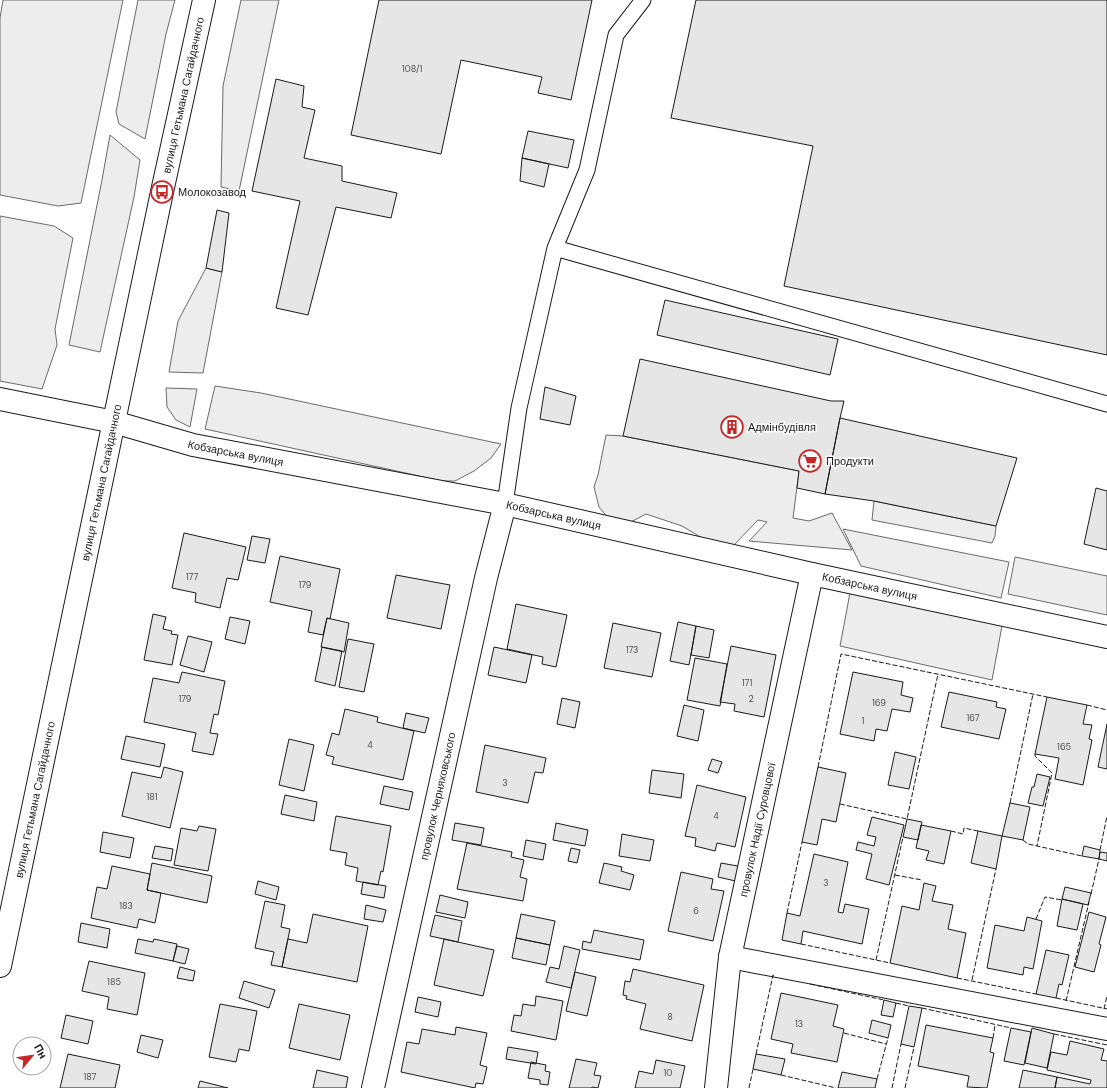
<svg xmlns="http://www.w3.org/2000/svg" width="1107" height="1088" font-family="'DM Sans',sans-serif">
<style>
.built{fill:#ededed;stroke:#6a6a6a}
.building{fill:#e6e6e6;stroke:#1a1a1a}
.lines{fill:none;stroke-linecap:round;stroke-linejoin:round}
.service-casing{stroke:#1a1a1a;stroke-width:17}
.minor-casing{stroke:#1a1a1a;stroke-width:24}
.secondary-casing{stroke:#1a1a1a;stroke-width:24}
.service{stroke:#fff;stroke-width:15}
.minor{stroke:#fff;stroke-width:22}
.secondary{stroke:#fff;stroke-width:22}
.fence{stroke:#1a1a1a;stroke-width:1;stroke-dasharray:5 2;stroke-linecap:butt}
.labels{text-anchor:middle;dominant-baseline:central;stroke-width:3;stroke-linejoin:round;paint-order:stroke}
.number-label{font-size:9px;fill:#4d4d4d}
.street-label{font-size:11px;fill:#1a1a1a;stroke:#fff}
.poi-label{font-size:11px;fill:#1a1a1a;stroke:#fff;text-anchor:start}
</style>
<rect width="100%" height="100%" fill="#fff"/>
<path class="built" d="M3,0H123L81,203L58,206L0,195V18Z
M138,0H175L166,34L145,139L119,124L116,112Z
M241,0H279L239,191L221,187L223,86Z
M110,135L140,160L134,197L100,352L69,345L102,180Z
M0,216L54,226L73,238L55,329L57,345L42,389L0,381Z
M206,268L222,272L203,373L169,372L178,321Z
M215,386L261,393L501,444L491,458L474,471L455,481H442L205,429Z
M166,388L197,389L190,427L176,420L167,407Z
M606,435L623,436L799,471L793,518L809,521L832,513L852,550L749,541L767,522L758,520L732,547L714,545L682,526L646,514L623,526L610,520L599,507L594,487L598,475Z
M874,501L996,526L995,536L992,543L872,520Z
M843,529L1009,562L1001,598L861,566Z
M1015,557L1107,576V615L1008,594Z
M852,582L1004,615L992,680L840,646Z"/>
<path class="building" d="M379,0H592L571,100L538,93L542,77L461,60L441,154L351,135Z
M696,0H1107V355L784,286L813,146L671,118Z
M276,79L304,86L302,107L315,110L304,158L342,166V181L397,193L391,218L336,207L308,315L276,308L300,201L252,191Z
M528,131L574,140L568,168L522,158Z
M522,158L549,164L544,187L520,181Z
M217,210L229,213L222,272L206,268Z
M665,300L838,339L830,375L657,335Z
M640,359L831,401H844L840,418L825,494L797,488L799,471L623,436Z
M545,387L576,396L570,425L540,419Z
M840,418L1017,458L996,526L874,501L825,494Z
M1096,488L1107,491V550L1084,544Z
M184,533L246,547L238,580L227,578L220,608L195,602L196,593L172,588Z
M252,536L270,539L265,563L247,560Z
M280,556L340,569L330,619L327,618L323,635L308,632L312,611L270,602Z
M396,575L450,585L441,629L387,618Z
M516,604L567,615L556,667L542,664L543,657L507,649Z
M153,614L166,617L163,629L172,631L171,634L178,635L172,665L144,660Z
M230,617L250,621L245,644L225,639Z
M327,618L349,623L344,652L321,647Z
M678,622L696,626L689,665L670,661Z
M613,623L661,633L652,677L604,668Z
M696,626L714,630L709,658L691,655Z
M188,636L212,642L204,672L180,665Z
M348,639L374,644L364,692L339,687Z
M731,646L776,655L764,717L734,711L735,704L720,702Z
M322,647L342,651L335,686L315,681Z
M494,647L532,655L526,683L488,675Z
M695,658L727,664L720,706L687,700Z
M182,672L225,681L218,715L214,714L210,733L218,734L213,755L192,751L196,733L144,722L153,678L179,683Z
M853,672L903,682L901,695L913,698L910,712L892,709L887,731L876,729L874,741L840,734Z
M949,692L997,702L996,707L1006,709L999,739L941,727Z
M1047,697L1087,705L1083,724L1092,725L1089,739L1092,740L1083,785L1055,779L1059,758L1035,754Z
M562,698L580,702L575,728L557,724Z
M684,705L704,710L698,741L677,736Z
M345,709L378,717L377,722L414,731L403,780L332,764L334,757L326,755L332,733L339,735Z
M406,713L429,718L425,733L403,728Z
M1107,724V769L1098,767Z
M126,736L165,744L160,767L121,759Z
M289,739L314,745L304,791L279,785Z
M485,745L546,758L543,773L535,772L528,803L476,792Z
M895,752L916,757L909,789L888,785Z
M712,759L722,762L718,773L708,770Z
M164,767L183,772L170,828L122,816L132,772L161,778Z
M818,767L846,773L836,822L822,819L817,845L802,842Z
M652,770L684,774L681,798L649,793Z
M1037,774L1050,777L1043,806L1028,803L1032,787H1034Z
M697,785L746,797L735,847L717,843L715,851L695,846L696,838L685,836Z
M384,786L413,792L409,810L380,804Z
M285,795L317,802L314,821L281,814Z
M1010,803L1030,807L1023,840L1002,836Z
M336,816L391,826L383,872L381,871L378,885L356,881L358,868L345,865L347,853L330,850Z
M872,817L904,825L889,885L866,879L872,854L856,850L858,842L874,846L876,837L867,835Z
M907,819L922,822L918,840L903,837Z
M455,823L484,828L481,845L452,840Z
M556,823L588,830L585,846L553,840Z
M921,825L951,831L944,864L926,860L929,851L916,848Z
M199,826L216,829L208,871L174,865L181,828L197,831Z
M978,831L1002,836L996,869L971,863Z
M103,832L134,838L130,858L100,852Z
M622,834L654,840L650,861L619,856Z
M526,840L546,844L543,860L523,856Z
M467,843L512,852L511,857L524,860L520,877L527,879L523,901L457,889Z
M155,846L173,849L171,861L152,858Z
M1084,846L1100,850L1099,859L1082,856Z
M571,848L580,850L577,863L568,861Z
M1100,852L1107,853V861L1099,859Z
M814,854L848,862L838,912L843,913L845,904L869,909L862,944L803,931L801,944L782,940L787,913L800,916Z
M152,863L212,876L207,903L147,890Z
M604,863L622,867L621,871L634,875L630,890L599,883Z
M721,863L743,867L740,882L718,877Z
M112,866L150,874L147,890L161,893L155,923L139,919L137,928L91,918L97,887L107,889Z
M681,872L713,879L711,889L724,891L713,941L668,931Z
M258,881L279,887L276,900L255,894Z
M363,882L386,886L384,898L361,894Z
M924,883L936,886L932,901L953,905L948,929L966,933L957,978L890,963L902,906L919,910Z
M1065,887L1091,893L1088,905L1062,899Z
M440,895L468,902L465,918L436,912Z
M1062,899L1083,904L1077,930L1057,926Z
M265,901L285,905L281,927L290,929L282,967L271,965L274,952L255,948Z
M366,905L386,910L383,922L364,919Z
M1089,912L1106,917L1099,944L1101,945L1094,972L1075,967Z
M313,914L368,926L357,982L282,967L288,939L307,943Z
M521,914L555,921L550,945L516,938Z
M435,915L462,921L458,942L430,936Z
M1027,917L1042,921L1033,969L1024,967L1023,975L987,968L995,925L1024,931Z
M81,923L110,929L107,948L78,942Z
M594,930L644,940L640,960L582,949L583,941L591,943Z
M516,938L550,945L546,965L512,958Z
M138,939L153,942L154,939L177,944L173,961L135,953Z
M444,939L494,950L483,996L434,985Z
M177,946L189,949L185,964L173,961Z
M564,946L580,950L571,988L546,982L550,967L559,969Z
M1046,950L1069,955L1062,985L1059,984L1056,998L1036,994Z
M89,961L145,973L137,1015L107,1009L109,997L82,991Z
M180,967L195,971L193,981L177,978Z
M633,969L704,985L692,1041L640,1029L646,1004L626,999L627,996L623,995L625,981L630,982Z
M575,972L596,977L587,1016L566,1011Z
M244,981L275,990L269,1008L239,998Z
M781,993L838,1005L833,1026L844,1029L837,1062L791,1053L793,1044L771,1039Z
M536,996L563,1001L556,1040L511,1031L514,1015L521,1016L523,1004L535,1006Z
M418,997L441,1002L438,1017L415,1012Z
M884,1000L896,1003L893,1017L881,1015Z
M220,1004L257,1011L249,1051L239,1049L236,1062L209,1057Z
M299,1004L350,1015L340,1060L289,1048Z
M909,1006L922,1008L914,1047L901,1044Z
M66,1015L93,1021L88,1044L61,1038Z
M872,1020L891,1025L888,1038L869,1033Z
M926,1025L993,1038L990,1052L994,1053L987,1088L967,1087L969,1076L918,1066Z
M456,1027L487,1033L480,1065L487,1067L483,1084L476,1083L475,1088L401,1072L407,1042L419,1044L422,1029L455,1035Z
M1011,1028L1031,1032L1024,1065L1004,1061Z
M1032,1028L1054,1034L1047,1068L1025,1063Z
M141,1035L163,1040L158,1058L137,1052Z
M1070,1041L1104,1049L1101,1060L1107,1061V1088H1055L1057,1077L1090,1084L1091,1080L1047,1070L1051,1052L1067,1055Z
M508,1047L538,1052L536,1064L506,1059Z
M68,1054L120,1065L115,1088H60Z
M756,1054L785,1059L781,1075L753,1069Z
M576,1059L597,1063L594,1075L601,1076L598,1088L592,1087V1088H569Z
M656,1060L685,1066L680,1088H635L639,1071L653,1074Z
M531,1062L546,1065L545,1071L550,1072L548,1085L540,1084V1080L528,1078Z
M317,1070L348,1077L346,1088H313Z
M1023,1070L1057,1077L1055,1088H1019Z
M842,1072L877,1079L875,1088H838Z
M200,1081L228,1088H198Z"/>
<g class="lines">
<g class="service-casing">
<path id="service" d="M555,248L1107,404
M505,504L519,408L555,248L587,170L616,35L643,0"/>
</g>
<g class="minor-casing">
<g id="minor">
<path id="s1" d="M0,399L114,422L193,445L505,504L812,574L1107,637"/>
<path d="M730,957L1107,1029"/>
<path id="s2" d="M373,1088L486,578L505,504"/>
<path id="s3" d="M716,1088L730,957L812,574"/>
</g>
</g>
<g class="secondary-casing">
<g id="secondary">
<path id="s4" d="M0,966L162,192L204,0"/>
</g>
</g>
<use href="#service" class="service"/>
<use href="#minor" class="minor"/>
<use href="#secondary" class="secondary"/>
<path class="fence" d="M1087,705L1107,710
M1035,754V756L1052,773L1037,846
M818,767L841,654L1047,697
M1010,803L1033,694
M840,804L907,819L938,674
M951,831L963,834L964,828L978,831
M1023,840L1028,844L1082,856
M1100,850L1107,816
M895,875L922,880
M1091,894L1099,859
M787,913L802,842
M1036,919L1045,897L1062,900
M801,944L890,963
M876,960L903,837
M957,978L1036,994
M972,980L996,869
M810,984L884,1000
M1056,998L1107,1009
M1066,1001L1089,902
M896,1003L909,1006
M922,1008L1011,1028
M1104,1009L1107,996
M844,1033L886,1044
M1054,1034L1107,1045
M993,1038L995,1025
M756,1054L773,975L775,976
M781,1075L836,1088
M877,1079L888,1038
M749,1088L753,1069
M892,1088L901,1044
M905,1088L914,1047"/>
</g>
<defs>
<g id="bus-ring" transform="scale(1.15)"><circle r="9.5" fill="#fff" stroke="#c62828" stroke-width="1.5"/><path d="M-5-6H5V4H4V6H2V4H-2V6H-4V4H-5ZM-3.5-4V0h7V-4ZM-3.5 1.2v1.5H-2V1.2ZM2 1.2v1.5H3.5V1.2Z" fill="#c62828"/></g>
<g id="building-ring" transform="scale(1.15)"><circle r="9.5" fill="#fff" stroke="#c62828" stroke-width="1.5"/><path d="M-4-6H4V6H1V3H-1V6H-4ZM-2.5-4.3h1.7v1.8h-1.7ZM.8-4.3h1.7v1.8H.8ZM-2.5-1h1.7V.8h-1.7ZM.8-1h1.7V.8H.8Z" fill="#c62828"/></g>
<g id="supermarket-ring" transform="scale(1.15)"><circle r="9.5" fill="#fff" stroke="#c62828" stroke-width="1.5"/><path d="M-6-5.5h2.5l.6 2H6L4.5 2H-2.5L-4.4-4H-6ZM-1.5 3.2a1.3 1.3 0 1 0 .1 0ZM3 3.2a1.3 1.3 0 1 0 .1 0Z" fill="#c62828"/></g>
</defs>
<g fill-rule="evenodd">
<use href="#bus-ring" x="162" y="192"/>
<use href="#building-ring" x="732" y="427"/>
<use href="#supermarket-ring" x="810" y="461"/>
</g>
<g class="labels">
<g class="number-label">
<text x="412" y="69">108/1</text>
<text x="192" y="577">177</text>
<text x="305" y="585">179</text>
<text x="632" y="650">173</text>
<text x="747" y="683">171</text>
<text x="185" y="699">179</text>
<text x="751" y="699">2</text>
<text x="879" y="703">169</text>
<text x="973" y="718">167</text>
<text x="863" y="721">1</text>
<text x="370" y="745">4</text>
<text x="1064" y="747">165</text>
<text x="505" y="783">3</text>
<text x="152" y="797">181</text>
<text x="716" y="816">4</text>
<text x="826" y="883">3</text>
<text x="126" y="906">183</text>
<text x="696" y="911">6</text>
<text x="114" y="982">185</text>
<text x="670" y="1017">8</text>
<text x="799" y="1024">13</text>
<text x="668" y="1073">10</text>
<text x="90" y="1077">187</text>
</g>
<g class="street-label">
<text stroke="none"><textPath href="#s4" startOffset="890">вулиця Гетьмана Сагайдачного</textPath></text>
<text stroke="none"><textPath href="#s1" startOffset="242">Кобзарська вулиця</textPath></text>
<text stroke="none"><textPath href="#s4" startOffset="494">вулиця Гетьмана Сагайдачного</textPath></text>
<text stroke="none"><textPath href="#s1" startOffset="566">Кобзарська вулиця</textPath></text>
<text stroke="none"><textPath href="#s1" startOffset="890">Кобзарська вулиця</textPath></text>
<text stroke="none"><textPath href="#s2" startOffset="299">провулок Черняховського</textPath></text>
<text stroke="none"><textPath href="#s4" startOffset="170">вулиця Гетьмана Сагайдачного</textPath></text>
<text stroke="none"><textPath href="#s3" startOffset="262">провулок Надії Суровцової</textPath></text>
</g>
<g class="poi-label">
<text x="178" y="192">Молокозавод</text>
<text x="748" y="427">Адмінбудівля</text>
<text x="826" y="461">Продукти</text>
</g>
</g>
<g transform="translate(32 1056) rotate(61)"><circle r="19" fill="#ffffff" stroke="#a3a3a3"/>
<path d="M0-3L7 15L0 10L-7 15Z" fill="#c62828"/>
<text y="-6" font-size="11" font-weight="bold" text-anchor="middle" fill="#1a1a1a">Пн</text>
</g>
</svg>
